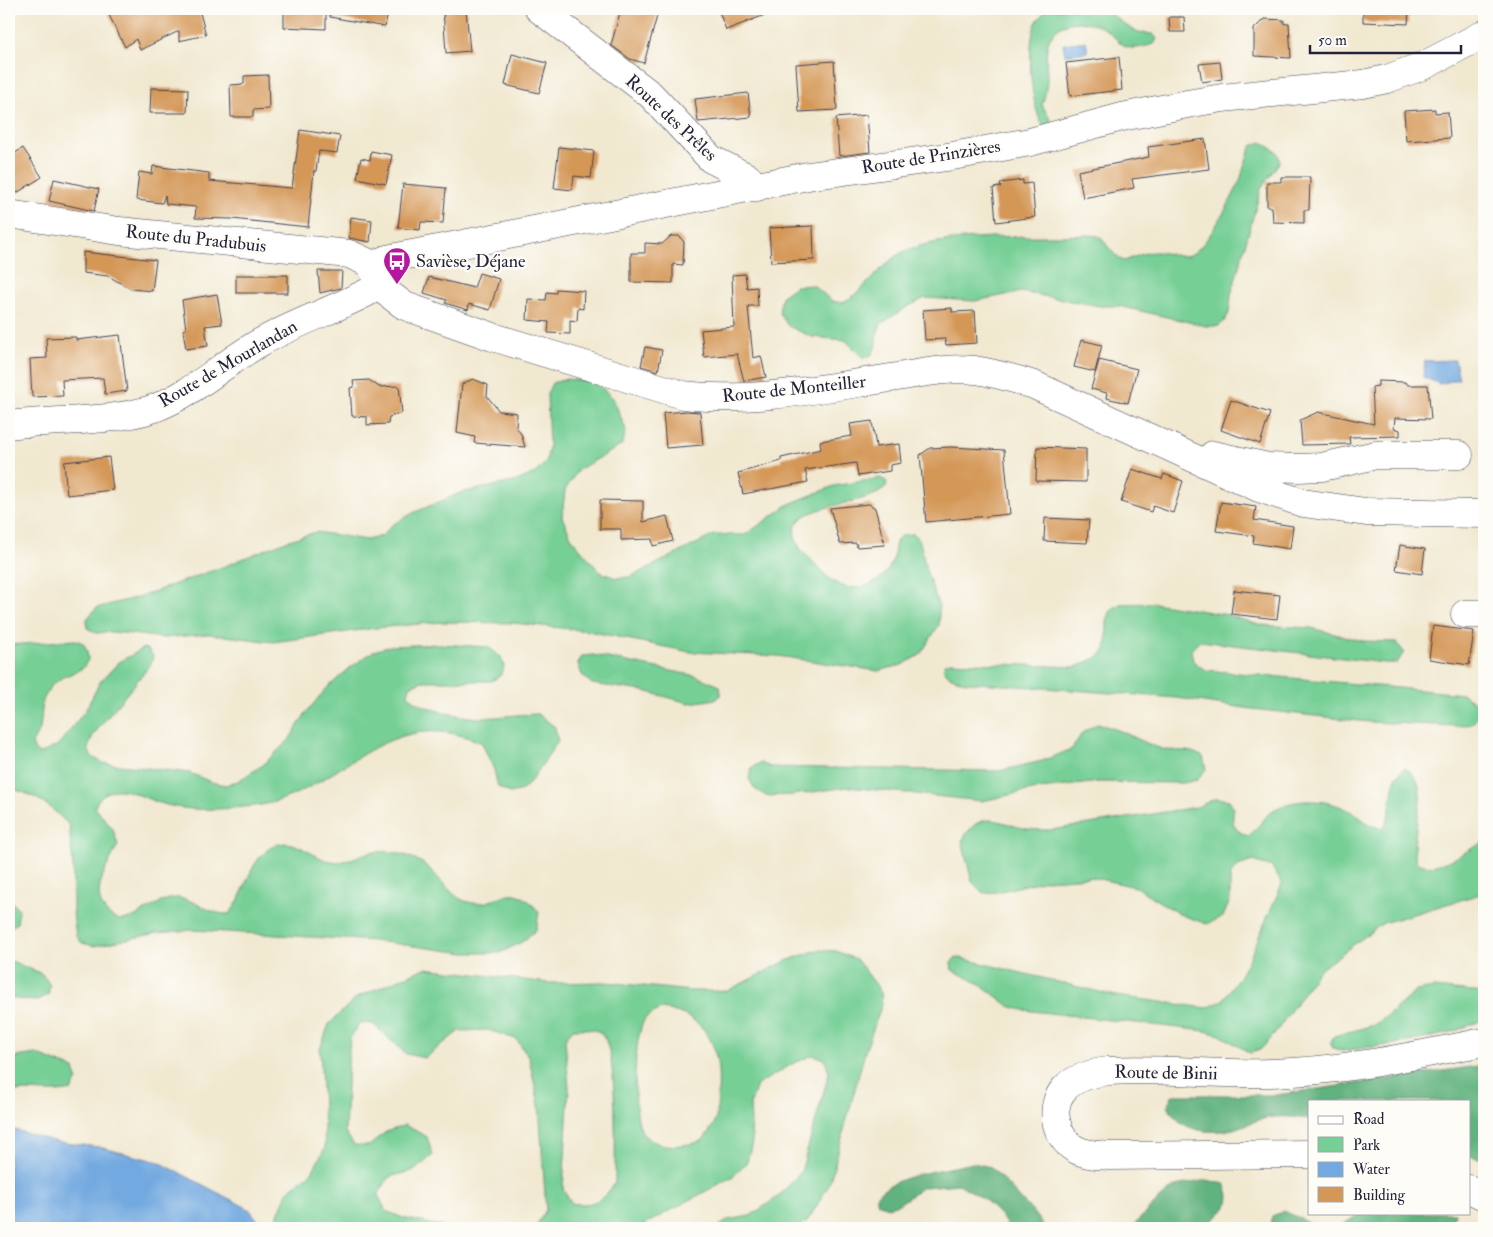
<svg xmlns="http://www.w3.org/2000/svg" width="1493" height="1237" font-family="'IM FELL Double Pica',serif">
<style>
.green{fill:#76cf95;stroke:#4c7868;fill-rule:evenodd}
.forest{fill:#60b27e;stroke:#416a5c}
.water{fill:#72a9e0;stroke:#4a668e}
.building{fill:#d49757}
.lines{fill:none;stroke-linecap:round;stroke-linejoin:round}
.minor-casing{stroke:#414051;stroke-width:29}
.minor{stroke:#fff;stroke-width:28}
.labels{text-anchor:middle;dominant-baseline:central;stroke-width:5;stroke-linejoin:round;paint-order:stroke}
.street-label{font-size:18px;fill:#22223b;stroke:#fdfcf7}
.poi-label{font-size:18px;fill:#22223b;stroke:#fdfcf7;text-anchor:start}
</style>
<rect width="100%" height="100%" fill="#fdfcf7"/>
<filter id="ink" filterUnits="userSpaceOnUse"><feTurbulence type="fractalNoise" baseFrequency=".02" numOctaves="2"/><feDisplacementMap in="SourceGraphic" scale="10" xChannelSelector="R" yChannelSelector="G"/><feConvolveMatrix kernelMatrix="1 2 1 2 8 2 1 2 1" color-interpolation-filters="sRGB"/></filter>
<filter id="wash" filterUnits="userSpaceOnUse"><feTurbulence type="fractalNoise" baseFrequency=".0096" numOctaves="4" result="noise"/><feDisplacementMap in="SourceGraphic" scale="20" xChannelSelector="R" yChannelSelector="G"/><feGaussianBlur stdDeviation="1.12" result="paint"/><feColorMatrix in="noise" values="0 0 0 0 0 0 0 0 0 0 0 0 0 0 0 0 0 1.4 0 .05"/><feComposite in="paint" operator="in"/></filter>
<g filter="url(#wash)">
<rect width="100%" height="100%" fill="#f1e8d0"/>
<path class="green" d="M1049,9H1104C1122,20 1129,34 1153,34L1157,39L1154,44C1146,46 1135,50 1127,47C1118,43 1112,33 1103,28C1084,18 1055,19 1048,43C1045,55 1047,67 1047,78C1047,88 1045,96 1042,105L1052,122L1044,127C1030,109 1026,44 1036,23C1039,17 1044,12 1049,9Z
M1262,142L1277,152L1280,161L1261,189L1231,295C1230,309 1231,316 1219,326H1206L1119,306H1100L1021,292L975,301L925,298L907,307L881,324L876,337V346L871,356L863,358L845,340L812,337L788,326L779,312L782,296L796,286L813,285L832,301L842,303C863,292 877,270 896,256C932,231 1042,238 1089,235L1099,236C1108,245 1113,256 1124,261C1133,258 1144,252 1154,252C1166,251 1180,260 1192,254C1207,246 1232,199 1239,183C1244,171 1245,158 1252,146Z
M567,379L595,382L613,398L626,430L622,445L578,470L565,490L562,517L572,539L600,572L616,578L630,577L714,535H745L789,504L834,486L880,478L886,481L887,485C873,510 770,499 800,548C804,554 811,559 816,565C824,574 833,584 846,587C865,591 885,580 892,562C898,546 890,534 914,534L920,542L926,570L939,607V625L920,655L902,665L878,671L778,656L690,652L588,631L514,623L441,622L376,628L273,642L208,634L164,638L114,632L96,633L87,628V619L96,608L142,596L225,566L286,541L316,532L367,540L382,536L392,525L413,513L460,493L517,481L535,473L546,462L549,448L547,394L552,383Z
M1154,603L1228,615L1259,625L1311,628L1363,641L1396,642L1404,652L1397,663H1385L1200,641L1191,650L1193,661L1205,670L1463,694L1478,705L1479,715L1472,724L1457,726L1369,722L1252,709L1177,698L965,682L949,676L943,669L945,664L950,662L1075,667L1096,658L1104,651L1107,641V621L1111,610L1120,604Z
M75,640L83,643L87,650L88,660L83,668L60,679L51,686L43,700L40,729L32,743L35,751L40,754L58,745L85,711L100,682L119,662L144,648L149,650L153,656L151,664L93,735L88,748L91,756L103,763L190,773L211,782L226,785L238,781L263,765L289,740L306,713L326,689L351,667L374,651L390,646L439,644L488,647L501,657L504,666L502,674L492,681H422L410,686L408,694C418,710 465,718 483,718C501,717 519,714 538,714L555,727L558,742C549,752 531,785 522,790C519,791 514,792 510,793L498,787L494,770L482,743C384,699 339,796 254,806C222,809 191,813 160,803C148,800 132,790 120,790C108,789 97,797 95,808L113,829L118,845C110,862 90,890 104,909C125,939 152,896 179,898C197,900 209,915 229,914C245,897 247,867 265,852C290,829 309,858 331,861C345,864 354,857 367,853C384,849 404,853 419,861C437,871 450,898 468,902C501,910 507,873 539,912L536,930L522,942L500,953H465L376,941L193,930L157,933L94,946L82,943L76,936L73,913V865L69,825C48,804 38,796 9,788V645Z
M593,655L696,676L720,686L721,694L717,699L689,703L644,691L592,684L582,675L578,664L582,656Z
M1097,724C1121,728 1140,742 1162,749C1178,753 1187,747 1203,757L1206,769L1197,780L1184,783L1099,782L1032,790L982,801L848,787L792,795L766,796L755,789L749,779L752,767L761,763L770,767L999,771L1042,761L1072,749L1082,733Z
M1405,768C1438,787 1405,834 1417,863C1438,873 1465,851 1484,842V893L1383,923L1318,971L1274,1035L1260,1050L1250,1053L1220,1035L1205,1031L1023,1010L1009,1006L980,984L952,970L951,963L956,957L1116,996L1207,1008L1222,1001L1238,979L1250,957L1282,884L1272,867L1253,861L1238,866L1230,875V900L1223,917L1207,924L1179,914L1136,887L1090,877L1046,880L997,892L983,893L972,882L962,841C980,807 998,823 1027,829C1035,830 1043,830 1051,830L1197,807L1216,798L1229,800L1234,808C1231,823 1233,830 1248,836C1257,830 1265,816 1272,811C1294,797 1327,798 1350,811C1362,817 1369,828 1383,828C1396,810 1386,780 1405,768Z
M9,899L19,909L17,923L9,929Z
M817,950L836,951L857,960L877,986L881,993L882,1004L865,1052L829,1185L808,1220L800,1228H717L728,1220L750,1216L779,1196L801,1172L829,1073L825,1059L813,1055L794,1063L757,1085L750,1105L752,1142L747,1162L732,1177L638,1228H535L546,1210L539,1105L529,1058L516,1039L488,1030L459,1031L425,1058L406,1054L373,1024L360,1023L350,1038L348,1063L345,1132L354,1145L369,1146L386,1132L405,1125L427,1137L433,1155L415,1170L389,1177L378,1195L386,1211L403,1218L448,1228H279L276,1219L288,1191L312,1172L325,1148L320,1049L329,1024L356,998L425,968L549,983L605,982L691,991H727L786,961ZM661,1009C710,1015 721,1050 718,1094C717,1102 718,1113 715,1121C713,1128 706,1135 702,1141C685,1146 659,1150 644,1135C631,1121 633,1034 645,1019C648,1015 656,1012 661,1009ZM573,1029C582,1029 596,1027 603,1035C618,1055 615,1153 615,1182C604,1200 593,1207 571,1203L563,1189L569,1088L565,1039Z
M9,960L42,974L50,985L48,995L35,1001L9,998Z
M1434,988L1484,993V1019C1441,1041 1389,1044 1342,1051L1333,1048L1330,1043L1334,1036L1374,1025L1387,1016L1416,991Z
M36,1054L74,1069L77,1079L72,1090C51,1095 30,1089 9,1092V1058Z"/>
<path class="forest" d="M1484,1065V1159L1469,1156V1101H1309V1119C1295,1117 1276,1115 1263,1119C1253,1121 1243,1127 1233,1129C1209,1135 1176,1131 1168,1104L1173,1095H1276Z
M973,1163L991,1167L1032,1211L1045,1228H1008L1002,1217L984,1199L959,1184L923,1187L899,1204L887,1207L878,1203L876,1196C892,1175 948,1169 973,1163Z
M1207,1180L1225,1184C1237,1205 1219,1214 1204,1228H1131L1155,1203L1175,1186Z
M1284,1211L1316,1226L1337,1228L1361,1213H1455L1451,1228H1269L1272,1216Z"/>
<path class="water" d="M1086,41L1088,52L1065,55L1063,44Z
M1455,360L1459,379L1440,384L1423,377L1425,361Z
M15,1130L57,1142L99,1147L159,1162L249,1209L260,1223L243,1228H9V1131Z"/>
<g id="blocks">
<path class="building" d="M106,9H199L206,35L179,41V31L140,50L136,39L125,47Z
M284,9H326V29L284,27Z
M330,9H389L385,27L330,17Z
M443,9H466L470,51L446,53Z
M621,9H659L644,63L630,59L611,45Z
M718,9H777L778,10L726,30Z
M1363,9H1409L1408,24L1363,22Z
M1169,17H1184L1185,32H1170Z
M1264,19L1284,20V24L1289,23L1291,58L1254,56V29Z
M512,54L547,63L539,93L505,85Z
M1119,57L1122,90L1070,96L1066,63Z
M834,61L837,110L799,112L796,64Z
M1220,62L1222,79L1202,82L1199,64Z
M268,75L269,109L253,110V117H231L230,85L244,84V76Z
M151,88L188,89L187,113H150Z
M748,93L751,117L698,122L695,99Z
M1435,109V113L1448,112L1450,138L1406,141L1404,111Z
M867,115L870,152L839,156L836,118Z
M300,130L340,136L337,153L319,151L316,171H314L308,227L232,219L195,218L196,207L166,204L165,195L162,203L136,200L139,172L152,174L153,166L209,173V181L292,188Z
M1205,139L1209,169L1132,179L1134,188L1083,198L1078,171L1149,157L1148,147Z
M559,147L594,151L591,178L574,176L572,190L554,188Z
M23,148L42,177L9,198V157Z
M371,151L392,155L386,184L357,178L361,158L370,160Z
M1281,177H1310L1309,210H1304V223L1273,222L1272,207H1267V182H1281Z
M54,179L99,189L94,211L49,201Z
M1023,180V184L1032,183L1035,217L996,222L993,188L1001,187L1000,183Z
M403,184L446,188L443,223L421,222L420,230L398,228Z
M351,217L372,220L370,242L349,238Z
M813,226L814,260L771,262L769,228Z
M671,236H679L684,242L683,265L673,264V283L631,282V253H645V243L662,244Z
M83,252L156,260L152,291L131,289L108,276L83,273Z
M318,271H342L341,288L320,293Z
M479,273L499,279L490,310L469,304L468,310L445,303L447,300L424,293L429,277L474,288Z
M745,274L747,288L757,287L758,306H748L753,358L761,356L766,377L744,381L737,354L704,357L701,330L734,327L732,275Z
M236,275H288V293H236Z
M556,289L584,291L583,309L578,308L577,321L570,320V334L548,333L549,322L527,320L528,299L546,300L547,292L556,293Z
M217,294L222,324L205,326L208,346L186,349L183,330L186,329L182,300Z
M952,308V312L975,311L977,343L946,345L945,339L925,340L923,310Z
M120,335L127,391L105,394L103,378L62,380L63,396L32,397L30,359L47,358L46,338L76,337V340Z
M1081,340L1102,345L1095,372L1074,367Z
M645,347L662,350L658,371L641,366Z
M1099,360L1137,369L1128,403L1106,398L1107,393L1091,389Z
M473,379L488,385L487,396L499,411L517,413L516,427L521,434L525,447L474,443L475,437L457,433L462,384Z
M369,380L379,387L399,386L402,413L389,417L388,424L367,425V417L352,416L350,388L354,387L353,381Z
M1378,381L1405,382L1408,385H1428L1431,419L1395,418L1394,428L1400,430V436L1349,437L1350,444L1302,445L1300,420L1318,412L1374,424L1372,387L1378,386Z
M1231,400L1270,413L1260,444L1221,430Z
M687,411L700,412L703,445L666,448L663,413Z
M872,421L876,447L899,444L901,463L890,465V471L858,476L856,463L805,470L808,482L743,494L738,473L781,461V458L821,449L820,441L852,436L850,424Z
M951,447L1004,450L1010,514L926,522L920,455L930,448Z
M1037,447L1086,449V482L1036,481Z
M109,457L113,490L67,495L64,462Z
M1132,469L1162,479L1164,474L1183,481L1173,513L1153,506L1151,512L1121,502Z
M600,500L643,501V522L667,516L673,541L653,546L652,539L621,540V529H600Z
M1221,502L1256,507L1254,520L1293,526L1290,549L1253,543L1254,536L1216,531Z
M869,504L875,508L885,545L857,547L856,543L840,544L830,508Z
M1045,518L1089,520L1087,543L1044,541Z
M1400,545L1425,549L1422,574L1396,570Z
M1234,590L1280,595L1277,619L1231,614Z
M1433,626L1474,631L1469,665L1429,659Z"/>
</g>
</g>
<g filter="url(#ink)">
<use href="#blocks" fill-opacity="0" stroke="#414051" stroke-width="1"/>
<g class="lines">
<g class="minor-casing">
<path id="minor" d="M539,9L651,95L711,159L747,177L757,187
M9,214L119,231L349,254L369,263L386,292L405,306L493,337L683,395C749,403 819,389 884,379C914,375 944,367 975,370C995,373 1015,379 1034,385L1259,488L1303,503L1366,512L1484,514
M372,266L387,259L808,176L947,157L1030,142L1122,117L1187,104L1222,98L1363,84L1387,79L1425,65L1484,34
M9,425C55,419 107,423 152,409C192,395 225,362 261,342C300,320 343,307 381,285
M1213,455L1268,467L1298,468L1322,467L1376,455H1459
M1465,614H1484
M1309,1154L1109,1156C1098,1155 1085,1155 1075,1149C1055,1137 1048,1106 1065,1088C1076,1077 1093,1073 1108,1071C1162,1068 1217,1075 1271,1073C1344,1071 1413,1056 1484,1042
M1469,1189L1484,1196"/>
</g>
<use href="#minor" class="minor"/>
</g>
</g>
<defs>
<g id="bus-pin" transform="scale(1.4375)"><path d="M0 17L-7.5 6A9.5 9.5 0 1 1 7.5 6Z" fill="#b5179e" stroke="#fdfcf7"/><path d="M-5-6H5V4H4V6H2V4H-2V6H-4V4H-5ZM-3.5-4V0h7V-4ZM-3.5 1.2v1.5H-2V1.2ZM2 1.2v1.5H3.5V1.2Z" fill="#fff"/></g>
</defs>
<g fill-rule="evenodd">
<use href="#bus-pin" x="397" y="261"/>
</g>
<g class="labels">
<g class="street-label">
<text transform="translate(671 118) rotate(43)">Route des Prêles</text>
<text transform="translate(931 157) rotate(-9)">Route de Prinzières</text>
<text transform="translate(196 239) rotate(6)">Route du Pradubuis</text>
<text transform="translate(228 364) rotate(-30)">Route de Mourlandan</text>
<text transform="translate(794 389) rotate(-6)">Route de Monteiller</text>
<text transform="translate(1166 1073) rotate(1)">Route de Binii</text>
</g>
<g class="poi-label">
<text x="416" y="261">Savièse, Déjane</text>
</g>
</g>
<rect width="1493" height="1237" fill="none" stroke="#fdfcf7" stroke-width="30"/>
<rect x="1308" y="1100" width="162" height="115" fill="#fdfcf7" stroke="#a5a5ac"/>
<rect x="1318" y="1116" width="25" height="8" fill="#ffffff" stroke="#a5a5ac"/>
<text x="1353" y="1124" font-size="15" fill="#22223b">Road</text>
<rect x="1318" y="1137" width="25" height="15" fill="#76cf95" stroke="#a5a5ac"/>
<text x="1353" y="1150" font-size="15" fill="#22223b">Park</text>
<rect x="1318" y="1162" width="25" height="15" fill="#72a9e0" stroke="#a5a5ac"/>
<text x="1353" y="1174" font-size="15" fill="#22223b">Water</text>
<rect x="1318" y="1187" width="25" height="15" fill="#d49757" stroke="#a5a5ac"/>
<text x="1353" y="1200" font-size="15" fill="#22223b">Building</text>
<path d="M1310 45v8h151v-8" fill="none" stroke="#22223b" stroke-width="2.5"/>
<text x="1318" y="45" font-size="15" fill="#22223b" stroke="#fdfcf7" stroke-width="4" paint-order="stroke">50 m</text>
</svg>
